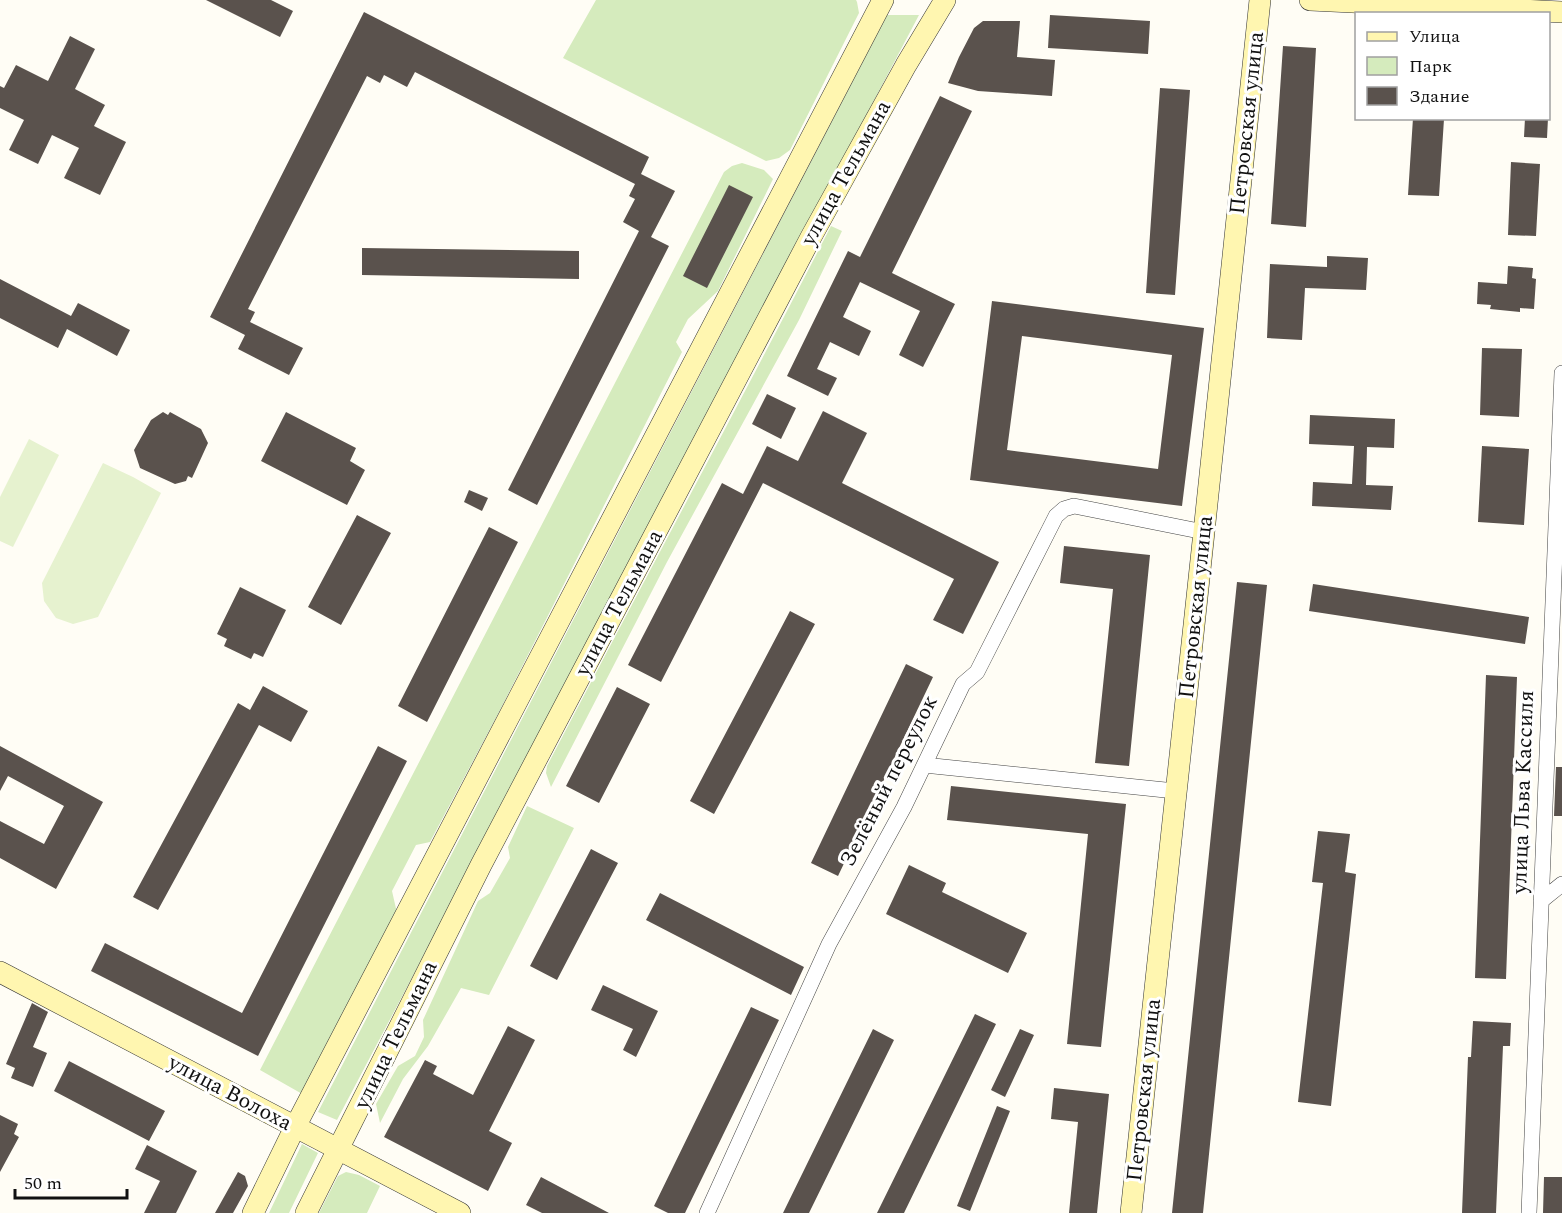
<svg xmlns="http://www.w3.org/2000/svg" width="1562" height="1213" font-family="Spectral,serif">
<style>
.green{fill:#d5ebbd}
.pitch{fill:#e6f2cf}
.building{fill:#5a524d;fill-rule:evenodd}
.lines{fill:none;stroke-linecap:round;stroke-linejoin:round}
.street-casing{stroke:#444;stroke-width:16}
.secondary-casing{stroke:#333;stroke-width:22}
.street{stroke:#fff;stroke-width:15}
.secondary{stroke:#fff6b0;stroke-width:21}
.labels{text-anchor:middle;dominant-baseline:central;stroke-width:6;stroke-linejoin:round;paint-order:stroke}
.street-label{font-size:22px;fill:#111;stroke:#fff}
</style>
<rect width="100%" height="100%" fill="#fffdf5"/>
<path class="green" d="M596,0H856L857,2L859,13L790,150L779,158L766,161L563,58Z
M887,15H919L337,1120L318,1112Z
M742,163L764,170L773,179L718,291L688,319L676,342L682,352L499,712L430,842L416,845L392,891L397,913L304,1095L260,1070L724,172L732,166Z
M831,226L842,231L799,320L667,562L551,787L546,773L547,766C641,586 738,407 831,226Z
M527,806L574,828L489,995L461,988L428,1046L403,1079L380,1123L376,1104L398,1066L415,1056L424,1037L423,1020L478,901L490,893L510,858L508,847Z
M302,1144L318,1153L289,1213H269Z
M346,1172L359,1175L380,1186L367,1213H319L338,1176Z"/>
<path class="pitch" d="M29,439L59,455L13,547L0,541V497Z
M103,463L133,477L161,493L98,617L73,624L56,618L44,601L42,583Z"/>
<path class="building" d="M206,0H271L293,11L280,37Z
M364,12L649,157L641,174L675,191L651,237L669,246L537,505L508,490L639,231L623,222L635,199L629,196L635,184L415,72L407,87L384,75L380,83L367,76L248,309L255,312L250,322L303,348L289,375L238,349L245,335L210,317Z
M1050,15L1150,21L1148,54L1048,48Z
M983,21H1020L1017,57L1055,60L1052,96L978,91L948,83L959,57L974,28Z
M70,36L95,49L75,89L105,105L94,126L126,142L100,195L64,178L79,148L52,135L38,164L9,150L24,120L0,108V86L4,88L16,65L48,81Z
M1283,46L1316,48L1306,227L1271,224Z
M1160,88L1190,90L1175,295L1146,293Z
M940,96L972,111L892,273L955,304L923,367L899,355L920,311L860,282L843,317L871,331L859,356L830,342L817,369L837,378L828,396L787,376L848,251L860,257Z
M1413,118L1444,119L1439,196L1408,195Z
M1525,118H1548L1547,138L1524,137Z
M1511,162L1540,164L1536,236L1508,235Z
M729,185L753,197L707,288L683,276Z
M362,248L579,251V279L362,275Z
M1327,256L1368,258L1366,290L1305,288L1302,340L1267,338L1270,264L1327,267Z
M1508,266L1533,268L1532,278L1536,279L1534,309L1520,308V312L1490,309L1491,305L1477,304L1478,282L1507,284Z
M0,279L71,316L78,303L130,330L117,356L67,329L58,348L0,318Z
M992,301L1204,328L1182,506L970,480ZM1022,336L1172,355L1158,469L1007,450Z
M1482,348L1522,349L1519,417L1480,415Z
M767,394L796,408L781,439L752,424Z
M823,411L867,433L842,483L999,562L963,634L933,620L954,579L763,483L661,682L628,665L722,483L743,494L767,446L798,461Z
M163,412L168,415L170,412L201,429L208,443L192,478L188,476L186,481L175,484L140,468L134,450L151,420Z
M286,412L356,448L350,461L365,470L347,505L261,461Z
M1310,415L1395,419L1394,448L1367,447L1366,485L1393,486L1391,510L1312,506L1313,482L1352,484L1354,446L1309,444Z
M1482,446L1529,449L1524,525L1478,522Z
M469,490L488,498L482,511L464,502Z
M357,515L391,533L341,625L308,607Z
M489,527L518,542L427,722L398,706Z
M1064,546L1150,555L1129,766L1095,763L1113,589L1060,583Z
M1237,582L1267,585L1203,1213H1172Z
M1313,584L1529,617L1525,644L1309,611Z
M240,587L286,610L263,657L254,653L251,659L224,646L227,639L217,634Z
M790,611L815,624L714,814L690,801Z
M906,664L933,677L838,876L811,863Z
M1486,675L1517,677L1506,979L1475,978Z
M263,686L308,711L291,742L259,725L158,910L133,897L238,703L250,710Z
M617,687L650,704L599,803L566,786Z
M0,746L103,802L56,889L0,858V821L44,844L64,806L8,776L0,791Z
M378,746L407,761L258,1056L91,971L105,943L242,1013Z
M1556,767H1562V816H1554Z
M951,786L1126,804L1101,1047L1067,1044L1088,834L947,820Z
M1318,831L1350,834L1345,872L1356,874L1331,1106L1298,1102L1323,883L1312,882Z
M591,849L618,863L557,980L530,966Z
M909,865L946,883L942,892L1027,933L1008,973L886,914Z
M660,893L804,967L791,995L646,920Z
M603,985L658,1011L636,1057L623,1050L633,1029L591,1010Z
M32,1003L48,1012L33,1047L47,1053L33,1087L11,1078L15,1068L6,1064Z
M751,1007L779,1020L685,1213H668L654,1206Z
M975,1014L996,1024L904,1213H877Z
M1473,1021L1511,1023L1510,1046H1503L1496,1213H1462L1468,1057H1471Z
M508,1026L535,1040L489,1131L512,1143L488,1191L384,1137L425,1060L437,1066L433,1074L473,1095Z
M873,1029L894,1040L809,1213H783Z
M1020,1029L1034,1035L1005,1097L991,1090Z
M69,1061L165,1111L149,1141L54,1091Z
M1054,1088L1109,1094L1097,1213H1069L1078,1122L1051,1119Z
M997,1106L1010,1111L970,1211L957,1206Z
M0,1115L18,1124L14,1134L19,1137L0,1172Z
M147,1145L197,1171L176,1213H144L160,1181L135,1169Z
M238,1172L245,1176L248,1186L233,1213H215Z
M541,1177L609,1213H542L526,1205Z
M1544,1177H1562V1213H1543Z"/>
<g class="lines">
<g class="street-casing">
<path id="street" d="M924,765L1175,791
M1541,901L1562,884
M707,1213L829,944L904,807L963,684L977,672L1056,516L1064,509L1074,506L1204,532
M1529,1213L1562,373"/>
</g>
<g class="secondary-casing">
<path id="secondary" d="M1310,0L1562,12
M0,972L460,1213
M253,1213L295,1127L883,0
M306,1213L481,865L811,237L906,65L945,0
M1131,1213L1204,532L1260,0"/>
</g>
<use href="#street" class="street"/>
<use href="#secondary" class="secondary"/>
</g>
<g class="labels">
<g class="street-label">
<text transform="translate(1247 123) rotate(-84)">Петровская улица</text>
<text transform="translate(846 173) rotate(-61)">улица Тельмана</text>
<text transform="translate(619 603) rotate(-62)">улица Тельмана</text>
<text transform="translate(1196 607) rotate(-84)">Петровская улица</text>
<text transform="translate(889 781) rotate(-63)">Зелёный переулок</text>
<text transform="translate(1523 792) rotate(-88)">улица Льва Кассиля</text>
<text transform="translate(396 1035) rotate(-64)">улица Тельмана</text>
<text transform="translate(1144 1090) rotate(-84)">Петровская улица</text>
<text transform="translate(230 1093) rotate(28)">улица Волоха</text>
</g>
</g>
<rect x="1355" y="12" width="195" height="108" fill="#ffffff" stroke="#a0a0a0" stroke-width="1.5"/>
<rect x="1367" y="32" width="30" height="9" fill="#fff6b0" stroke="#a0a0a0" stroke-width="1.5"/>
<text x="1409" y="42" font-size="18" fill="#111111">Улица</text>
<rect x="1367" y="57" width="30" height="18" fill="#d5ebbd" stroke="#a0a0a0" stroke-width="1.5"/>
<text x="1409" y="72" font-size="18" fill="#111111">Парк</text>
<rect x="1367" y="87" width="30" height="18" fill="#5a524d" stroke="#a0a0a0" stroke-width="1.5"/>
<text x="1409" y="102" font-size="18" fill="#111111">Здание</text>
<path d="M15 1189v9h112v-9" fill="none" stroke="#111111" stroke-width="3"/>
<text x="24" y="1189" font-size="18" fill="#111111" stroke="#ffffff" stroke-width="4.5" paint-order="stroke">50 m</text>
</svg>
